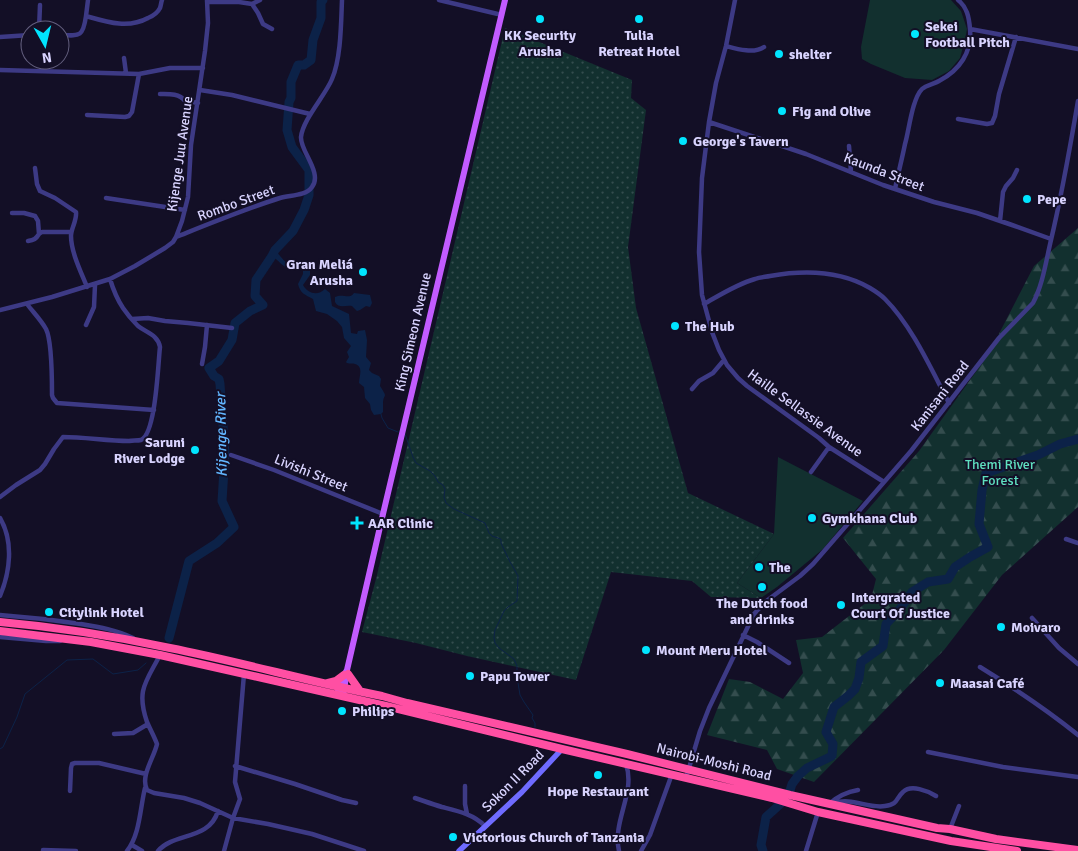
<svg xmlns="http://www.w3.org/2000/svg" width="1078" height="851" font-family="Signika,sans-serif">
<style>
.grass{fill:url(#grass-dots)}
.forest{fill:url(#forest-firs)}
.pitch{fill:#12302f}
.water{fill:#0c2248}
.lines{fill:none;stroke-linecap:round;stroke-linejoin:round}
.stream{stroke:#0c2248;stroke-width:1}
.river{stroke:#0c2248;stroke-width:9}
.street{stroke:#3d3a85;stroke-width:4.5}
.secondary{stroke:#6f6bff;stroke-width:5.5}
.primary{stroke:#c25bff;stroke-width:6}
.highway{stroke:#ff4fa3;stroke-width:8}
.poi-dot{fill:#00e5ff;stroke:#130f26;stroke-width:2}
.labels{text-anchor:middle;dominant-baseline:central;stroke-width:4;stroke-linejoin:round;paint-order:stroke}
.poi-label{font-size:14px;font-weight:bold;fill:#d9d4ff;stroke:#130f26;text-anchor:start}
.street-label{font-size:14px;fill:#d9d4ff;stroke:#130f26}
.park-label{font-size:14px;fill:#5fe0c0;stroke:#130f26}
.water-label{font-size:15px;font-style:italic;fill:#62b6ff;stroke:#130f26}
</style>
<defs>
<pattern id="grass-dots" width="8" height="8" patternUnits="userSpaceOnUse" patternTransform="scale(1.25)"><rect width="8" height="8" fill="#12302f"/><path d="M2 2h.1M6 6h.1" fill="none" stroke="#344d4e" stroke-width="1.8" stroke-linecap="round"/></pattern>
<pattern id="forest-firs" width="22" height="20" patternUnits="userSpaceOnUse" patternTransform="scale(1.25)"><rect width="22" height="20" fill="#12302f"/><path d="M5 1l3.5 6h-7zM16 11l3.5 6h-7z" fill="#344d4e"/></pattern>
</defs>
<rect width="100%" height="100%" fill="#130f26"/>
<path class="grass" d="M505,28L632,80L631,98L646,110L628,247L636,308L688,493L774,534L737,583L761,598L711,597L692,581L611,572L576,680L467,656L416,643L362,632L377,575Z"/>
<path class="forest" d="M1078,228V507L1002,575L944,650L814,782L777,769L767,750L707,735L729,679L750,682L783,699L803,673L796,640L822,637L871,599L876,579L843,538L919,451L988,355L1034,266Z"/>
<path class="pitch" d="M870,0H951L961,11L967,29L965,40L960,58L949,71L932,80L905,78L871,64L862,59L861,47Z
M778,457L863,501L823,549L777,587L761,598L737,583L774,534Z"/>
<path class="water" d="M275,250C284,260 286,267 301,264L310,269V275L303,285C308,294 318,296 325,289L330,293L332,306L349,314L351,333L357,334L358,331L365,330L367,340L366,357L371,363L369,370L372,373L379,376L381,379L380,386C389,400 383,392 383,404C383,407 383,409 383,412L381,414L374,415L371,410L370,404L365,398L364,387L359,383C359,376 364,367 355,364C353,363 350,364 347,363L346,362L349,357L347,352L351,346L344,338L342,327L337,321L327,314L316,311L313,299C305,295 300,293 298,284L303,274V269C299,268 295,269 290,269C284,268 278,260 272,256Z
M354,293L370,295L372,303L370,307L366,306L360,310L357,311L352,306C345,305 339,309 335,302V297C343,293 349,300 354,293Z"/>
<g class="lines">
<path class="stream" d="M381,414L382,418L388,428L398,432
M405,434L413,457L416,463L430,471L435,476L438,482L443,485L445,489L444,497L446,503L454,509L485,523L489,533L492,536L501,539V543L510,562L512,565L518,576L517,601L508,607L504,611L495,630L494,637L495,643L499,648L514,659L517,666V677L520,695L524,702L533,715L532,718L535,723V727
M0,749L3,747L17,717L25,694L67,660L93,659L113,674L138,670L146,663"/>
<path class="river" d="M169,638L189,561L217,543L234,527L222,501L225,454L220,384L219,379L214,376L209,368L219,361L232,340L235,323L250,311L263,305L255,296L256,280L272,256L275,250L293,231L304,210L309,195V170L292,147L287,130L289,102L291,98V82L298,65H304L311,60L313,40L321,18V2L323,0
M763,851L761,845L766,817L788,797L792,784L798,776L807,768L832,756L833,744L826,732L834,707L848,696L855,689L859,678L861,662L883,646L886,624L900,609L912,592L928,582L948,579L955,567L970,557L988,547L979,524L982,490L986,473L1038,455L1060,444L1078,439"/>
<path class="street" d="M88,0L86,16C107,22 128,29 148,18C153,16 158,12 160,8C161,5 161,3 162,0
M439,0L502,15
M735,0L726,46L716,83L709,122L702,178L699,252L702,295L712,332L719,350L727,365L738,378L747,386L819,438L829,447L884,482
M958,0C967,7 969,17 970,29L1078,49
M207,2H239L252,4L258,13L263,24L272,29
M252,4L260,0
M39,30L40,5
M60,35C80,36 83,37 86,16
M0,37L30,35
M726,46C737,49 754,54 764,47
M124,58L126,73
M0,70L139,74L170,68H203
M200,90L232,95L310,114
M160,94C168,94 179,93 185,101L198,103
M87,115L125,117L129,116L132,112L139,74
M958,119L987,124L992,123L995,116L999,94L1016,37
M709,122L806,154L883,185L934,202L977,213L1012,225L1051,239
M849,146L851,172
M35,168L37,184L40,191L55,198L76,212C77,221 71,228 71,236C71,252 81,272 87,287
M895,189C898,174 902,159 905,144C909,131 912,99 922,89C926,85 934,84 939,81C960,70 972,52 970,29
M106,198L185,210
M12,213H24L35,216L38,221L39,234
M1000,221L1003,192L1006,186L1013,178L1017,170
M176,237C211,223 245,209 280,198C290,195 306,196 312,187C323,173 300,151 301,137C303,119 325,96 332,79C341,58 341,24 342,0
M28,241C34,240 36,239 39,234L42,232H71
M27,304C33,312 41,320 46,329C52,341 52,379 52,395L53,398L57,403L154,410
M704,304C720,295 737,284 755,279C760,277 765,277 770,276C804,270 839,270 870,288C875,291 881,295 885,299C912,326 931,369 949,403
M0,310L52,297L110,279L135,266L165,248L173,242L176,237L182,221L188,197L191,145L205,51L208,23L207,0
M132,319L148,318L165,321L188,323L232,328
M86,325L94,307L95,285
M202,364L205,347L207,325
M692,389L699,381L713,373L724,360
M231,455L274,470L383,514
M811,472L829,447
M0,497L16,485L40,470L45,464L54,449L63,437C85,437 107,441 129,441C132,440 137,441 141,440C156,434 158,363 160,347C158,335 147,333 138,326C133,321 127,314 123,308C117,299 113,289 110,279
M0,518C14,542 10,572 0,596
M1066,539L1078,543
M0,615C27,617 54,620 81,624C99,627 117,630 133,638
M1032,618L1059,648L1078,664
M743,635L757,642L789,663
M0,637L46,641H60
M160,655C146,682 136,690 147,722C150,729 154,736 157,744C154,758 140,776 147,790L154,793L184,798L200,803L233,818L268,824L312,834L364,851
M980,667C1014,688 1047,710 1078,735
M114,734L133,733L148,724
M928,752L1003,767L1078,777
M235,766L295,784L342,800L356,803
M686,778L700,731L709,708L754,614L765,602L800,576L813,564L911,451L999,338L1033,303C1043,284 1046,261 1051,240C1062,194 1070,148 1078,101
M465,786V804L467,814
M70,791L71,768L72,764L75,763H99L146,774
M415,798C424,801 432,804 442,807C458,811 473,814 485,826
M834,803C852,797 868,809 885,806C899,804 895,799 903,792C911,784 928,791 936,796
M829,804C838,796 846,792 858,790
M950,829L959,806
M132,845L142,851
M43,850L76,851
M127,851C140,835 140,808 145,788
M158,851C174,832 209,841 218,811
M224,851L233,818L240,799L235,782L244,674
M619,851C612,821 636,793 626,764
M641,851L650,835L672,774
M806,851L818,812"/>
<path class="secondary" d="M459,851L522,792L562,749"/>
<path class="primary" d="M338,691L344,675L347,670L383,514L505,0
M343,696L347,671"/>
<path class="highway" d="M0,622C57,627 114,636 170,648C241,662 311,682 382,696L407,703L627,754L790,795L937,828L950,829L996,839L1078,850
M0,631L91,642L160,655L386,706L562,749L772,798L818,812L951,841L1017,851
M348,674L360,691
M328,683L336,681L344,675"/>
</g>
<g class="poi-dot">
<circle cx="540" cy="19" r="5"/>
<circle cx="639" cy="19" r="5"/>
<circle cx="915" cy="34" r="5"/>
<circle cx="779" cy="54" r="5"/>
<circle cx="782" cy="111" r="5"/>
<circle cx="683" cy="141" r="5"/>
<circle cx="1027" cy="199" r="5"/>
<circle cx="363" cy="272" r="5"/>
<circle cx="675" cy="326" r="5"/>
<circle cx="195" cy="450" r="5"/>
<circle cx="812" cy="518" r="5"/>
<path d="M354.5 515.5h5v5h5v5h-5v5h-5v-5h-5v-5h5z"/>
<circle cx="759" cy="567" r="5"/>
<circle cx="762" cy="587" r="5"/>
<circle cx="841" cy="605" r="5"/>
<circle cx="49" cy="612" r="5"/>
<circle cx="1001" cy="627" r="5"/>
<circle cx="646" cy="650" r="5"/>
<circle cx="470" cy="676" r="5"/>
<circle cx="940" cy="683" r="5"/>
<circle cx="342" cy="711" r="5"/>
<circle cx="598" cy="775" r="5"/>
<circle cx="453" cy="837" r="5"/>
</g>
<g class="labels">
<g class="poi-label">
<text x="925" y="26">Sekei<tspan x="925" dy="16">Football Pitch</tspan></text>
<text x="540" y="35" text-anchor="middle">KK Security<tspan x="540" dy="16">Arusha</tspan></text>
<text x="639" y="35" text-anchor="middle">Tulia<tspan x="639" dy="16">Retreat Hotel</tspan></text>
<text x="789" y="54">shelter</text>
<text x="792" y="111">Fig and Olive</text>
<text x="693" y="141">George's Tavern</text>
<text x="1037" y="199">Pepe</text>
<text x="353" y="264" text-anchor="end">Gran Meliá<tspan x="353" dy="16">Arusha</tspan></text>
<text x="685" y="326">The Hub</text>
<text x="185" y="442" text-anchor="end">Saruni<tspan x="185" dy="16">River Lodge</tspan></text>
<text x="822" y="518">Gymkhana Club</text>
<text x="368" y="523">AAR Clinic</text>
<text x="769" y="567">The</text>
<text x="851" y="597">Intergrated<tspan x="851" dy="16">Court Of Justice</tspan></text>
<text x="762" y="603" text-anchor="middle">The Dutch food<tspan x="762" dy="16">and drinks</tspan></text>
<text x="59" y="612">Citylink Hotel</text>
<text x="1011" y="627">Moivaro</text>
<text x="656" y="650">Mount Meru Hotel</text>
<text x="480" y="676">Papu Tower</text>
<text x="950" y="683">Maasai Café</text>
<text x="352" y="711">Philips</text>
<text x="598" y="791" text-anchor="middle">Hope Restaurant</text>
<text x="463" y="837">Victorious Church of Tanzania</text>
</g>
<g class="street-label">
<text transform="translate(180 154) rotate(-82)">Kijenge Juu Avenue</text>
<text transform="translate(884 172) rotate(21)">Kaunda Street</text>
<text transform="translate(236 203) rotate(-20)">Rombo Street</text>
<text transform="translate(413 332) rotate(-77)">King Simeon Avenue</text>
<text transform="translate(940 396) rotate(-52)">Kanisani Road</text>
<text transform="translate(805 413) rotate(36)">Haille Sellassie Avenue</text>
<text transform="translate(311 473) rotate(22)">Livishi Street</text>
<text transform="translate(714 762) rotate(14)">Nairobi-Moshi Road</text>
<text transform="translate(513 781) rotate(-45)">Sokon II Road</text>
</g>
<g class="park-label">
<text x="1000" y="464">Themi River<tspan x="1000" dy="16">Forest</tspan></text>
</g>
<g class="water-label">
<text transform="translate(221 435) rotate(-91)">Kijenge River</text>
</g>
</g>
<g transform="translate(45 45) rotate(172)"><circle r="24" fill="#130f26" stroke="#625e7d"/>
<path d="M0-4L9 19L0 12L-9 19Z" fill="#00e5ff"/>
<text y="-8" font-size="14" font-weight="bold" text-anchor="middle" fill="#d9d4ff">N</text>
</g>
</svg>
